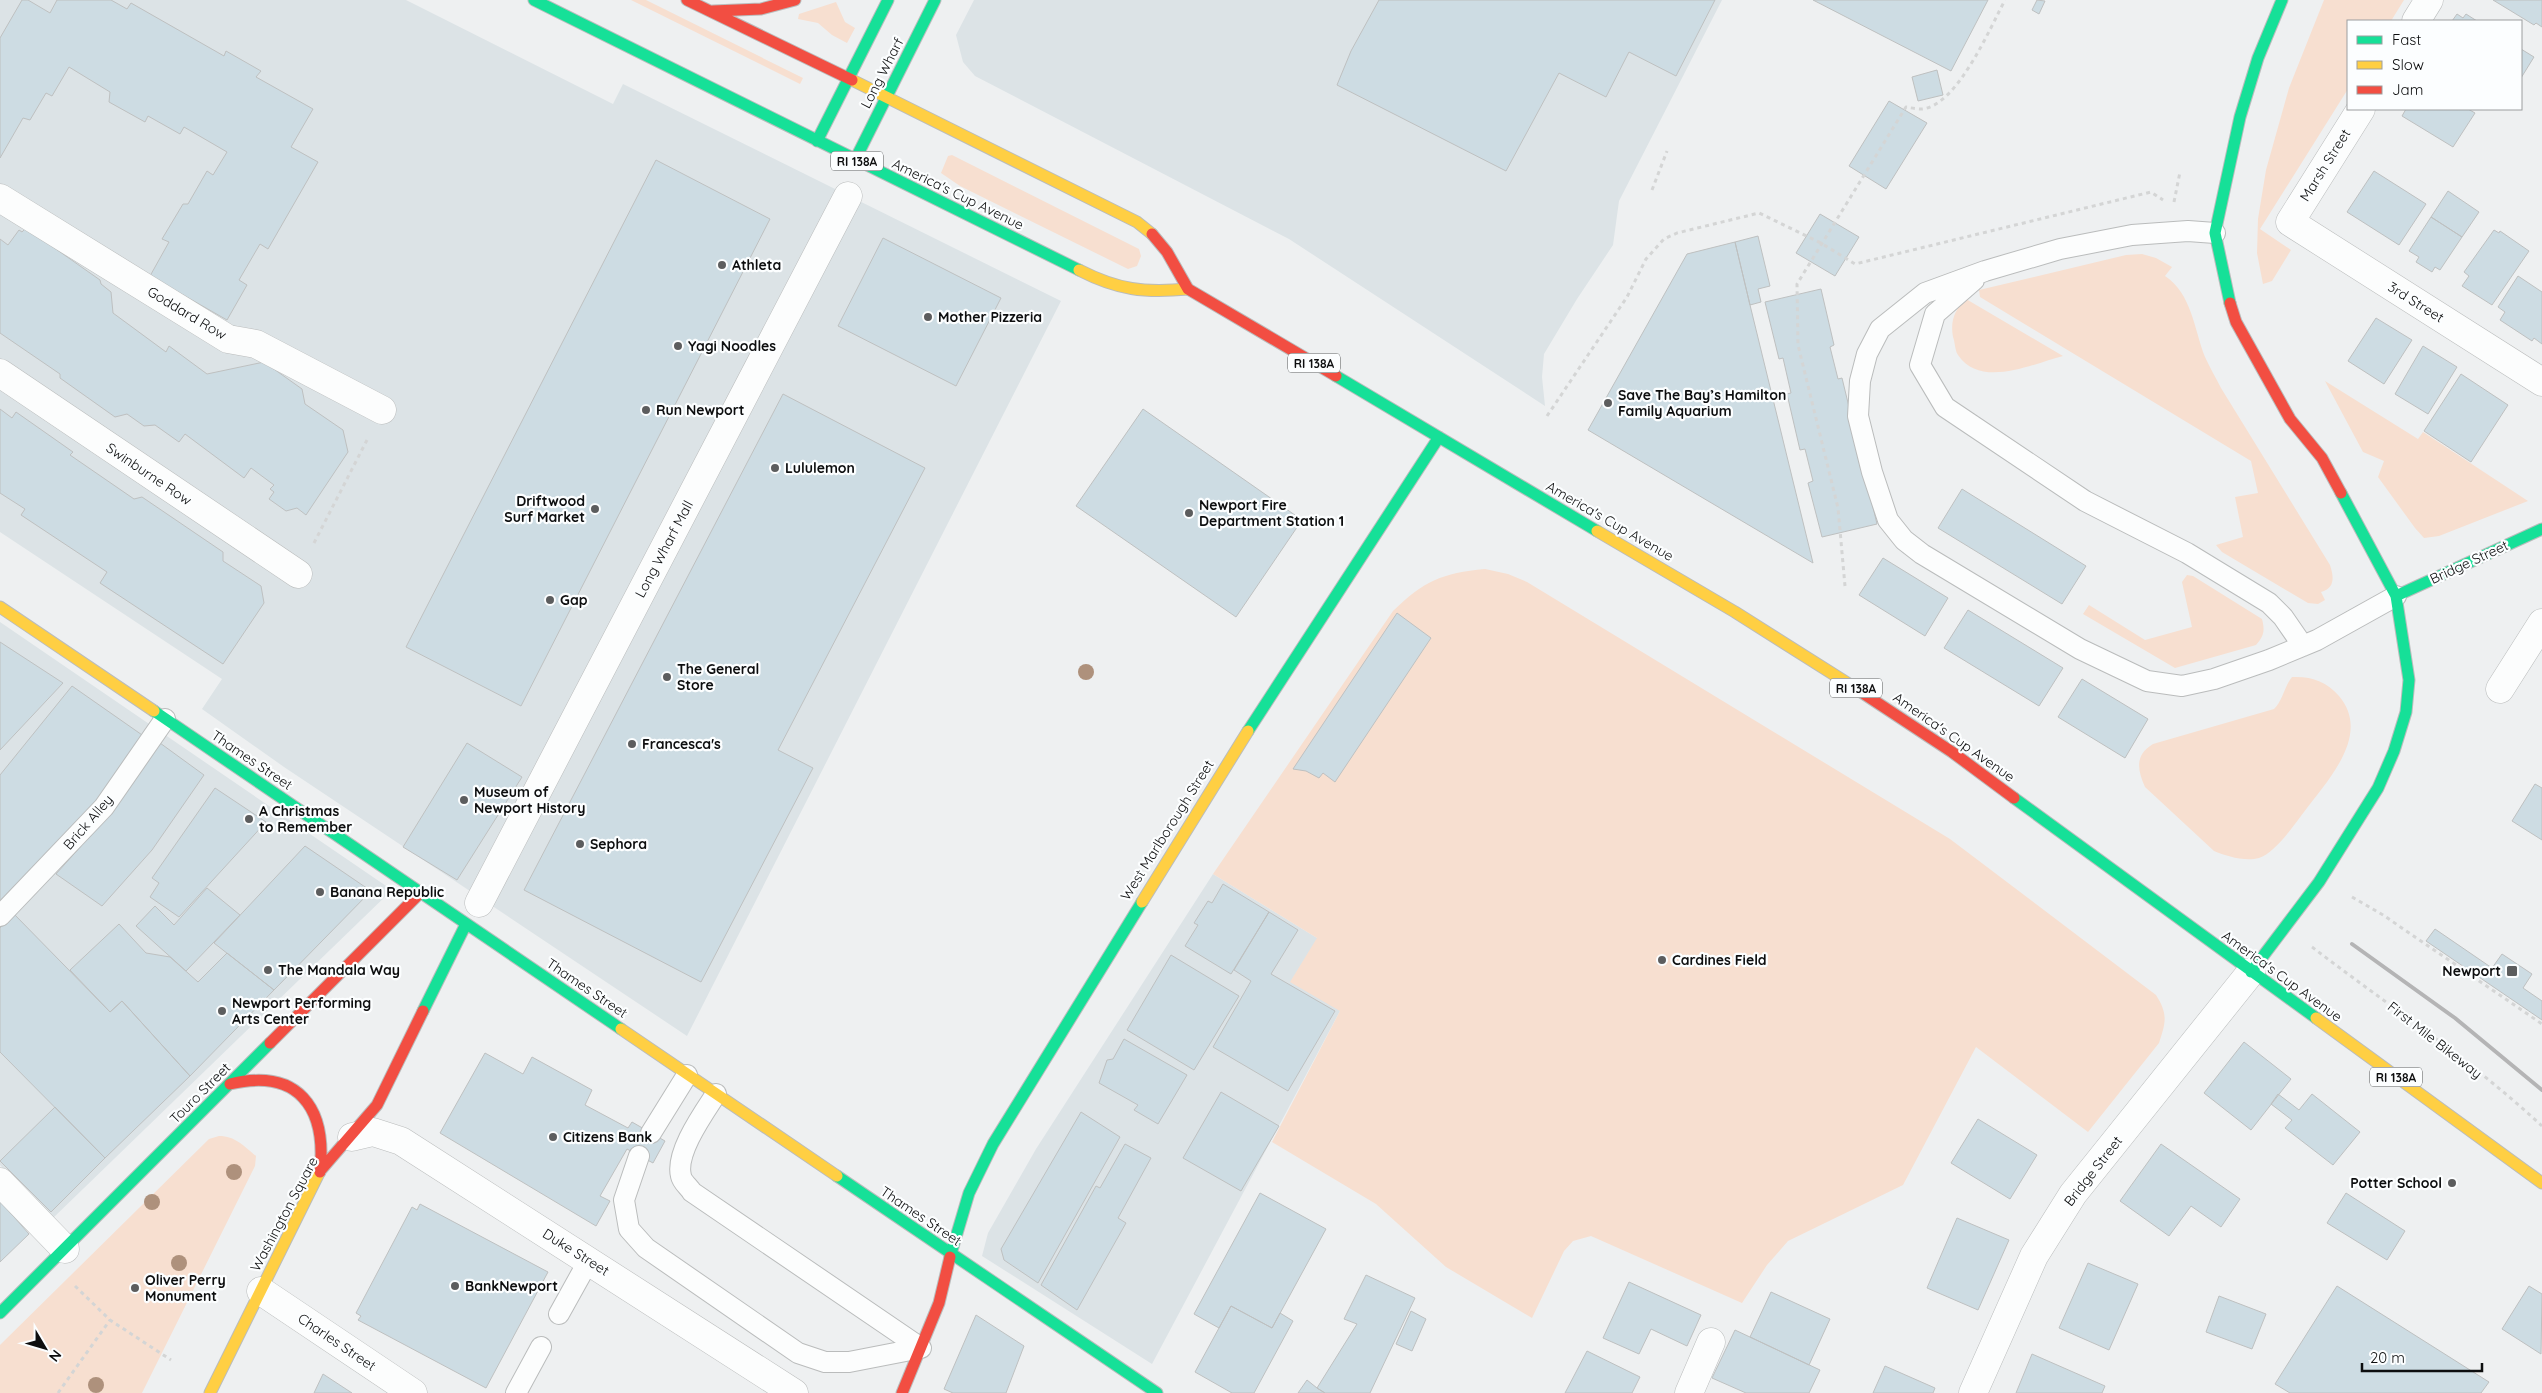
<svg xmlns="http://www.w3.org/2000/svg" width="2542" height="1393" font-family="Quicksand,sans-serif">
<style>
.built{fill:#dce3e6}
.green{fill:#f7dfd0}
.building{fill:#cddce3;stroke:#bec0c0}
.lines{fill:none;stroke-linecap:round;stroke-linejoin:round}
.lane-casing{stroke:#babcbc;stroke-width:22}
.street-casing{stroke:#babcbc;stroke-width:29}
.fast-casing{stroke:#babcbc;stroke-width:13}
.slow-casing{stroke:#babcbc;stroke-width:13}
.jam-casing{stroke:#babcbc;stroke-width:13}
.path{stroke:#d4d5d5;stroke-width:3;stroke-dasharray:4 4;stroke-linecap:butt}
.lane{stroke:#fcfdfd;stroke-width:20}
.street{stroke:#fcfdfd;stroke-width:28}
.fast{stroke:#16e098;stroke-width:11}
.slow{stroke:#ffcf43;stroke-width:11}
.jam{stroke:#f24e42;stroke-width:11}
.rail{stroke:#b4b4b5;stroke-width:4}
.tree{fill:#ae917c}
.poi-dot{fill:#5c5d5e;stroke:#fcfeff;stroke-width:2}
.labels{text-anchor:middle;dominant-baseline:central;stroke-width:4.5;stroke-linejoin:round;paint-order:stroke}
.shield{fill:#fcfeff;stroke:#555657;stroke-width:1}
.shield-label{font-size:12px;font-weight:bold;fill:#0d0e0f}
.street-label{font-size:14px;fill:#0d0e0f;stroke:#fcfeff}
.poi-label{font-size:14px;font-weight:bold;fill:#0d0e0f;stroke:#fcfeff;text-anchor:start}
</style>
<rect width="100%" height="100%" fill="#eef0f1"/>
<path class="built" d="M0,0H406L613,104L623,84L1061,301L687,1036L284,767L202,709L222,679L0,532Z
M974,0H1722L1619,201L1613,245L1577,299L1544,354L1542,377L1545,406L1289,239L975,76L963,62L956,35Z
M0,622L392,890L52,1219L0,1165Z
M1213,874L1317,938L1340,1011L1152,1364L982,1256L988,1233L1036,1149Z"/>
<path class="green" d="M631,0H646L803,78L800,84Z
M2324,0H2404L2391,21H2348V89L2260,229L2291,250L2272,281L2263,284L2257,253L2258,219L2266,170L2289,88Z
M836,2L845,22L855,28L847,43L832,35L818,23L798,19L799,14Z
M952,155L1139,249L1141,256L1137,266L1128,269L960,186L941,173L948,156Z
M2142,254L2156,258L2172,267L2165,276C2192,294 2194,329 2205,357C2210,368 2216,378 2221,388L2330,565C2334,577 2335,588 2321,592L2325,600L2318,604L2308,603L2222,552L2216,545L2243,537L2235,497L2258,493L2251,461L1980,297L1979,290L2126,255Z
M1966,299L2063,356C2032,364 1981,389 1958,355C1955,351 1955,342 1953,337C1950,321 1955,309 1966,299Z
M2325,381L2418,439L2423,432L2528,501L2439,536L2424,538L2415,528L2378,477L2384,461L2363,452Z
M1485,569L1508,574L1527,582L1950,839L2156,995C2168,1014 2166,1022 2159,1043L2088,1132L1976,1047L1903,1185L1788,1241L1767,1265L1742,1303L1591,1236L1573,1241L1564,1251L1532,1318L1446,1267L1376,1204L1272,1142L1340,1011L1290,982L1317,938L1213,874L1393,611C1424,581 1442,573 1485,569Z
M2187,575L2193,576L2262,619C2265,631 2264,636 2256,645L2175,668L2083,614L2089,605L2145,640L2192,627L2182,582Z
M2292,677C2311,676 2326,681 2339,696C2372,735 2327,781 2304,812C2294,825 2275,853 2259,858C2245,862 2226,856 2214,851L2145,787C2137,769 2135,755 2153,744L2274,709C2283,700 2284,687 2292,677Z
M219,1136C235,1136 244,1146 256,1156L255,1166L142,1393H0V1345L209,1139Z"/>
<path class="building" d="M22,0H28L50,13L57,0H111L127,9L131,3L224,56L226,51L261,71L256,77L313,109L291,147L318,162L268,249L260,244L239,280L247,285L227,320L150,276L169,242L162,239L183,204H188L207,171L213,175L227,152L184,127L180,134L148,116L145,122L109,102L110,92L69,67L52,96L46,93L30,120L23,118L0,158V38Z
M1379,0H1715L1676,76L1629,52L1606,97L1559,73L1506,171L1337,85L1351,51Z
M1813,0H1988L1951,71Z
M2037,0L2045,1L2039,14L2032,10Z
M2493,0H2542V27L2536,23L2534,25Z
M2457,14L2463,18L2466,14L2477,21H2452Z
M2521,49L2534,57L2521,78Z
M1937,70L1943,95L1918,101L1912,77Z
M1889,101L1927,123L1886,189L1849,166Z
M2406,109H2468L2475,113L2453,147L2402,116Z
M656,160L770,219L521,706L406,647Z
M2374,171L2426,204L2399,245L2347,212Z
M2448,191L2479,212L2462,237L2431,217Z
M1820,214L1859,237L1835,276L1796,253Z
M2431,217L2462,237L2440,270L2435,267L2432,272L2416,262L2419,257L2409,251Z
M26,228L100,280L101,284L111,292L113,313L166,352L169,346L207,374L264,362L302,389L305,404L343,430L348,452L306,515L297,508L286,511L269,499L274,492L270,489L274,485L251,468L244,478L185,434L179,442L155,425L144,426L127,414L115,417L60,378V374L0,333V239L8,245L19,230L22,232Z
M2494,230L2499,233L2500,231L2529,251L2492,305L2462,286L2469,276L2464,272Z
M1758,236L1770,286L1758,289L1761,302L1750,305L1735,242Z
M883,238L1001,298L956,386L838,326Z
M1735,242L1750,305L1813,563L1588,430L1687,254Z
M2518,276L2542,292V344L2534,338L2532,341L2500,320L2505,312L2498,307Z
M1821,289L1834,345L1830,347L1838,379L1842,378L1856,436H1853L1861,470L1864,469L1877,524L1822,537L1808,483L1813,481L1805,449L1800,450L1787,394L1791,393L1783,358L1779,359L1765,302Z
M2376,318L2412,340L2384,384L2348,361Z
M2423,346L2457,367L2428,414L2395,394Z
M2461,374L2508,405L2471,462L2424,431Z
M783,394L925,468L778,750L813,768L701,982L524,890Z
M0,409L12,418L16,412L73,452L70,455L134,499L142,497L223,552V561L261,586L264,603L223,664L100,583L107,572L21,515L25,509L0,493Z
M1143,409L1302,520L1236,617L1076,506Z
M1962,489L2086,566L2062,604L1938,528Z
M1883,558L1948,598L1925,636L1859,595Z
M1968,610L2063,668L2039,706L1944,648Z
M1397,613L1431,638L1335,782L1323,773L1319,778L1306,771L1293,769Z
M0,642L63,683L0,750Z
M2082,679L2148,719L2125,758L2058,717Z
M72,686L145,737L102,796L0,907V775Z
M160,743L204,775L152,850L102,906L56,874L107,817Z
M467,743L522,777L457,880L403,847Z
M2535,784L2542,788V840L2512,821Z
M215,788L266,822L179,917L150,897L159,883L152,878Z
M305,846L371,891L274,990L214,943Z
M1223,884L1269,912L1231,974L1185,946L1198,925L1194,923L1208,901L1212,903Z
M207,888L240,915L186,971L136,926L155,906L174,925Z
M1269,912L1298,930L1271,974L1335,1011L1288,1091L1213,1047L1251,981L1234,970Z
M14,914L110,1012L122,1001L190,1076L105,1158L0,1052V928Z
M119,924L146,953L170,957L198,982L227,953L274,990L190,1076L122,1001L110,1012L70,970Z
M2435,929L2492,968L2502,954L2532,974L2523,988L2542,1001V1020L2426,941Z
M1171,955L1239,996L1194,1070L1127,1030Z
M1124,1039L1187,1075L1158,1124L1134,1110L1138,1105L1099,1083L1107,1060L1113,1059Z
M2244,1042L2291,1079L2251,1130L2204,1093Z
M485,1053L523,1074L532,1057L592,1090L585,1105L628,1128L632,1122L665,1141L653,1163L627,1149L600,1196L610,1201L596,1226L440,1133Z
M1221,1092L1279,1126L1241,1191L1183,1158Z
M2278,1094L2299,1110L2312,1094L2360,1132L2333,1165L2285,1128L2292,1120L2271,1104Z
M55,1107L105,1158L51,1212L0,1161Z
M1081,1112L1120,1137L1038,1283L1004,1260L1001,1249Z
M1978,1119L2037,1155L2010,1199L1951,1163Z
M1125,1144L1151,1158L1118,1218L1126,1223L1077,1310L1041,1285L1096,1186L1100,1188Z
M2161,1144L2240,1199L2221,1227L2191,1206L2169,1236L2120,1201Z
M1260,1193L1326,1229L1272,1328L1231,1306L1219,1328L1194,1314Z
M2346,1193L2405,1231L2387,1260L2327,1223Z
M0,1201L29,1234L0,1262Z
M420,1204L548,1272L486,1388L358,1320L361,1316L356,1313L412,1207L417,1210Z
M1957,1218L2009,1240L1978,1310L1927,1288Z
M2088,1263L2138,1284L2109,1350L2059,1328Z
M1366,1275L1415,1298L1370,1393H1325L1317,1388L1357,1324L1344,1319Z
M1629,1282L1701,1315L1687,1346L1651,1329L1639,1354L1603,1338Z
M2337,1286L2489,1382L2481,1393H2290L2275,1384Z
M2529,1286L2542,1294L2541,1354L2502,1329Z
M1771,1292L1830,1319L1809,1365L1750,1337Z
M2219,1296L2266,1314L2252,1349L2206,1332Z
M1231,1306L1272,1328L1280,1313L1293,1321L1254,1393H1232L1195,1372Z
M1411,1311L1426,1319L1412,1351L1396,1344Z
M976,1315L1024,1346L1006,1393H953L944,1389Z
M1735,1330L1820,1370L1809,1393H1746L1712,1378Z
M1587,1351L1640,1377L1632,1393H1565Z
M2032,1354L2105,1386L2102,1393H2016Z
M1885,1366L1935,1388L1933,1393H1873Z
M323,1374L352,1393H314Z
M1307,1380L1317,1388L1325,1393H1298Z"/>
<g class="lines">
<g class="lane-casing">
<path id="lane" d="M2215,233L2188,231L2132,235L2060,249L1985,271L1925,293L1880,329L1867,354L1860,381L1858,416L1872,472L1888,520L1904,540L1922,554L2080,649L2147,681L2182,686L2214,679L2269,660L2317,640L2396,596
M1974,280L1935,314L1920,365L1945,407L2085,501L2187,553L2269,603L2283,617L2303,646
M0,916L104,807L165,719
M651,1133L687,1075
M639,1156L624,1200L629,1229L646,1248L798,1353L825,1362H849L921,1348L692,1192C689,1187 682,1182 681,1176C675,1153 703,1114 716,1094
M559,1314L589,1260
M516,1393L541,1347"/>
</g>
<g class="street-casing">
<path id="street" d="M2416,21L2429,0
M2361,109L2290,222L2542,382
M0,198L228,339L256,344L382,410
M0,373L298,574
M2500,689L2542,623
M479,903L848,196
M352,1137L373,1132L401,1141L794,1393
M0,1182L65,1249
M261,1291L413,1393
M1689,1393L1711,1342
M1973,1393L2034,1256L2073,1194L2251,972"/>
</g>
<g class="fast-casing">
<path id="fast" d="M534,0L1079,270
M817,141L888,0
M855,160L935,0
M2230,303L2215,233L2240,117L2258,58L2282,0
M1336,376L1597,531
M2396,596L2542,529
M154,711L621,1029
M1248,731L1439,437
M2014,798L2316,1018
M2251,972L2319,882L2378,788L2394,751L2406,712L2409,680L2396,596L2341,493
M423,1011L466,924
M837,1176L1157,1393
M950,1257L969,1193L993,1144L1142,902
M0,1313L270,1043"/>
</g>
<g class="slow-casing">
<path id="slow" d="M852,80L1137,222L1152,234
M1079,270C1118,290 1144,293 1188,289
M1597,531L1735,612L1852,686
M0,607L154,711
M1142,902L1248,731
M2316,1018L2542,1183
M621,1029L837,1176
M210,1393L320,1171"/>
</g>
<g class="jam-casing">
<path id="jam" d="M687,0L852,80
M713,11L761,9L795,0
M1152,234L1167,252L1188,289L1336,376
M2230,303L2236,322L2290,419L2322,458L2341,493
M1852,686L1952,752L2014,798
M270,1043L420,893
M230,1084C298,1068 327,1107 320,1172
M320,1171L377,1105L423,1011
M902,1393L939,1303L950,1257"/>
</g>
<path class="path" d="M1652,190L1667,151
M2174,202L2180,172
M1547,416L1627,297L1646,259L1664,239L1677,233L1759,213L1821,243L1855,264L2151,192L2163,200
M314,543L367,440
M1845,586L1838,508L1798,345L1797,284L1906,107C1911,108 1917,109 1922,109C1957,106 1990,28 2005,0
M2352,897L2383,915L2542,1024
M2312,947C2389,1006 2471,1060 2542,1126
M75,1286L110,1320L171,1360
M58,1393L110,1320"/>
<use href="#lane" class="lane"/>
<use href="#street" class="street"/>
<use href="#fast" class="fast"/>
<use href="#slow" class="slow"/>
<use href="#jam" class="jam"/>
<path class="rail" d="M2352,944L2455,1018L2542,1090"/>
</g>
<g class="tree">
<circle cx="1086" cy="672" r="8"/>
<circle cx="234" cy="1172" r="8"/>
<circle cx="152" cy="1202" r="8"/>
<circle cx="179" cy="1263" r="8"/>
<circle cx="96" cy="1385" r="8"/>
</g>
<g class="poi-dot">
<circle cx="722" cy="265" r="5"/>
<circle cx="928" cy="317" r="5"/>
<circle cx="678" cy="346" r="5"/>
<circle cx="1608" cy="403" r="5"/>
<circle cx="646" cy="410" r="5"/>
<circle cx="775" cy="468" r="5"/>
<circle cx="595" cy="509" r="5"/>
<circle cx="1189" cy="513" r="5"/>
<circle cx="550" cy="600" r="5"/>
<circle cx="667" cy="677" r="5"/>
<circle cx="632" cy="744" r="5"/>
<circle cx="464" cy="800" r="5"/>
<circle cx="249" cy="819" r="5"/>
<circle cx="580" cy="844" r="5"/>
<circle cx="320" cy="892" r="5"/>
<circle cx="1662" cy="960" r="5"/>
<circle cx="268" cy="970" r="5"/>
<rect x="2506" y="965" width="12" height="12" rx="2.5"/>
<circle cx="222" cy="1011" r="5"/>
<circle cx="553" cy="1137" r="5"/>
<circle cx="2452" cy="1183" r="5"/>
<circle cx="455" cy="1286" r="5"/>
<circle cx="135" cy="1288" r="5"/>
</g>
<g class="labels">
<g class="shield">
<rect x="831" y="151.5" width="52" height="19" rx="4"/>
<rect x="1288" y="353.5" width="52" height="19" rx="4"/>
<rect x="1830" y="678.5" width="52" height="19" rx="4"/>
<rect x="2370" y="1067.5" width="52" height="19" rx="4"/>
</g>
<g class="shield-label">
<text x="857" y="161">RI 138A</text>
<text x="1314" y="363">RI 138A</text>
<text x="1856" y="688">RI 138A</text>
<text x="2396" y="1077">RI 138A</text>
</g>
<g class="street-label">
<text transform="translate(882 73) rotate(-63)">Long Wharf</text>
<text transform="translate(2325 165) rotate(-58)">Marsh Street</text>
<text transform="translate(958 194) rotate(26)">America's Cup Avenue</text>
<text transform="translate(2416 302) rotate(32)">3rd Street</text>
<text transform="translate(187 313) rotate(31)">Goddard Row</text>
<text transform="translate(149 474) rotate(34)">Swinburne Row</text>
<text transform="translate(1610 521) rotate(30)">America's Cup Avenue</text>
<text transform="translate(664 549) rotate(-62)">Long Wharf Mall</text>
<text transform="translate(2469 562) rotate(-25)">Bridge Street</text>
<text transform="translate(1954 737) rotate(35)">America's Cup Avenue</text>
<text transform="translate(252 760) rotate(34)">Thames Street</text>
<text transform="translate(88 822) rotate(-49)">Brick Alley</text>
<text transform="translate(1167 830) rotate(-58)">West Marlborough Street</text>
<text transform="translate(2282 976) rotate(36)">America's Cup Avenue</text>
<text transform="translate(587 988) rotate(34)">Thames Street</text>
<text transform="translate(2435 1040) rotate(38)">First Mile Bikeway</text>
<text transform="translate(200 1093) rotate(-45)">Touro Street</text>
<text transform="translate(2093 1171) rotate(-52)">Bridge Street</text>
<text transform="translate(284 1214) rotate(-62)">Washington Square</text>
<text transform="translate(921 1216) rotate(34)">Thames Street</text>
<text transform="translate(576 1252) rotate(32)">Duke Street</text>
<text transform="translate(337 1342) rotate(34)">Charles Street</text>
</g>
<g class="poi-label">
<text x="732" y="265">Athleta</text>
<text x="938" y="317">Mother Pizzeria</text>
<text x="688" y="346">Yagi Noodles</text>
<text x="1618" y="395">Save The Bay’s Hamilton<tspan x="1618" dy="16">Family Aquarium</tspan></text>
<text x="656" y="410">Run Newport</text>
<text x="785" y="468">Lululemon</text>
<text x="585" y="501" text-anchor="end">Driftwood<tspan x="585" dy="16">Surf Market</tspan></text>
<text x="1199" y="505">Newport Fire<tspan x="1199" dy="16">Department Station 1</tspan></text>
<text x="560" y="600">Gap</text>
<text x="677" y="669">The General<tspan x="677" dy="16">Store</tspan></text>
<text x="642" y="744">Francesca's</text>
<text x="474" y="792">Museum of<tspan x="474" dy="16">Newport History</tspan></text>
<text x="259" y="811">A Christmas<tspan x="259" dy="16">to Remember</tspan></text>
<text x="590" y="844">Sephora</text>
<text x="330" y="892">Banana Republic</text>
<text x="1672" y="960">Cardines Field</text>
<text x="278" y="970">The Mandala Way</text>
<text x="2501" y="971" text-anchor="end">Newport</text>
<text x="232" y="1003">Newport Performing<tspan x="232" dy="16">Arts Center</tspan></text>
<text x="563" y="1137">Citizens Bank</text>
<text x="2442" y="1183" text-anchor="end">Potter School</text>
<text x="145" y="1280">Oliver Perry<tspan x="145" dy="16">Monument</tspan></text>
<text x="465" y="1286">BankNewport</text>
</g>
</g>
<rect x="2347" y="20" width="175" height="90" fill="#fcfeff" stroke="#9c9e9f"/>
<rect x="2357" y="36" width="25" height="8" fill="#16e098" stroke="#9c9e9f"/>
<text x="2392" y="45" font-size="15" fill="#0d0e0f">Fast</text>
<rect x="2357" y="61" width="25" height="8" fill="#ffcf43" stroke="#9c9e9f"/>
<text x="2392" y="70" font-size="15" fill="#0d0e0f">Slow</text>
<rect x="2357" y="86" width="25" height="8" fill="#f24e42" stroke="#9c9e9f"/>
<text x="2392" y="95" font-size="15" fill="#0d0e0f">Jam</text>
<g transform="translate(45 1348) rotate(128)" stroke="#fcfeff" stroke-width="4" paint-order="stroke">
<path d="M0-4L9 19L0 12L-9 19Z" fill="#0d0e0f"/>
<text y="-8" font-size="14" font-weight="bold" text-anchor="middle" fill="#0d0e0f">N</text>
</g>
<path d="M2362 1363v8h120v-8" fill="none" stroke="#0d0e0f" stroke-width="2.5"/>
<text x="2370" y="1363" font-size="15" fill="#0d0e0f" stroke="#fcfeff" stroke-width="4" paint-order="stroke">20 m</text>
</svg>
